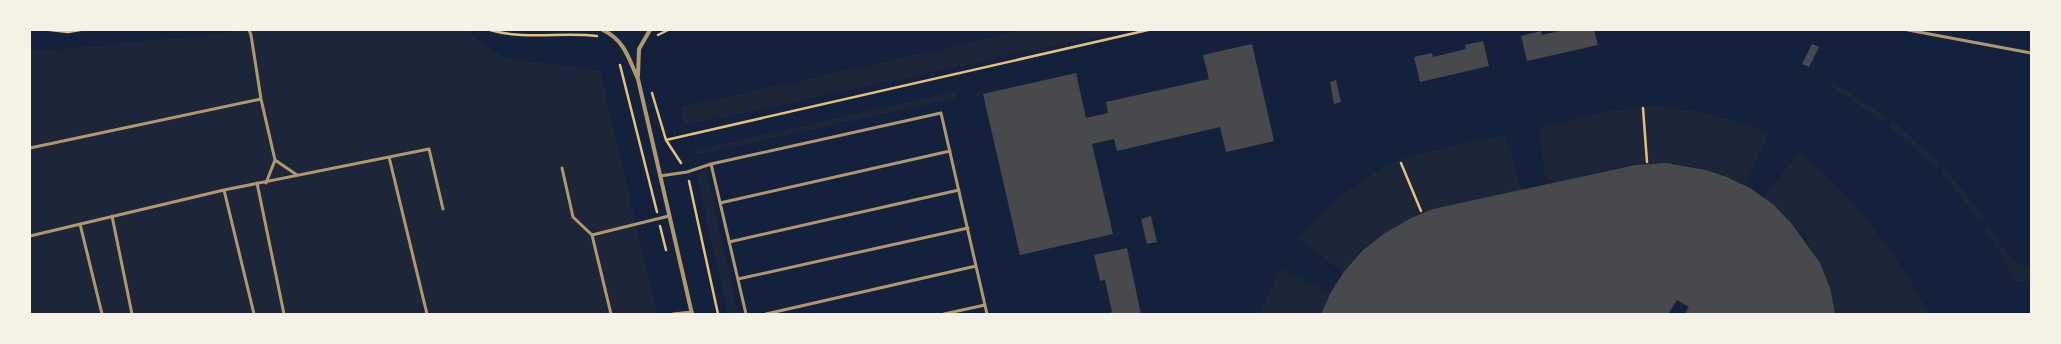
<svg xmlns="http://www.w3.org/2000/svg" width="2061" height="344" font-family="'PT Serif',serif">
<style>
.green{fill:#1d2539}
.building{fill:#48494c}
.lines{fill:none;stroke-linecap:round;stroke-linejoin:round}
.path{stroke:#e5c07b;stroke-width:2.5}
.service{stroke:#b1986c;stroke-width:3}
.minor{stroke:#b1986c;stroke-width:4}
</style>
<rect width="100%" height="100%" fill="#14213d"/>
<path class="green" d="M252,30H466L504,58L600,70L657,314H30V49L39,51Z
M1024,30H1127L685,126L681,107Z
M1833,81L1887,117L1883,122L1830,86Z
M956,91L957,98L697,155L695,150Z
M1656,106C1696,109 1732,117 1769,134L1745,185C1720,174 1694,164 1666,163C1626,161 1584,176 1546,185L1539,127L1606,111Z
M1893,121L1940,163L1936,168L1889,126Z
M1505,135L1522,190L1411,218L1385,233L1363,250L1343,273L1298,238C1329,203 1367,170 1412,156C1442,147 1474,142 1505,135Z
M1799,152C1857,201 1893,247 1929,314H1835C1824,264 1805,228 1763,197Z
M1945,168L1984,217L1978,221L1957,192L1941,173Z
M706,171L738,314H728L696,174Z
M1989,225C2002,245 2007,262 2031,268V280L2015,284L2000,252L1984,228Z
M1280,269L1331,292L1321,314H1259Z"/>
<path class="building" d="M1564,30H1594L1598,45L1527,61L1521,36L1541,31L1542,35Z
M1483,41L1489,66L1420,82L1414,57L1432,53L1433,57L1466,49L1465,45Z
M1252,44L1274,141L1226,152L1220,127L1117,151L1114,139L1092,144L1113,234L1020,255L983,94L1076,73L1086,118L1108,113L1106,102L1209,79L1203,55Z
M1812,44L1819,47L1809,67L1802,64Z
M1336,80L1341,102L1334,104L1330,82Z
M1666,163L1706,170L1727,177L1750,188L1774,205L1792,224L1820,263L1830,288L1835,314H1685L1689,307L1677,300L1668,314H1321L1331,292L1343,273L1363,250L1385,233L1411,218L1433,209L1635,165Z
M1151,216L1157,242L1147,244L1141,219Z
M1127,248L1141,314H1108L1112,312L1105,280L1100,281L1094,255Z"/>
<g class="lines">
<path class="path" d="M50,30L68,32L80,30
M490,30C525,40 561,32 597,36
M658,35L668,30
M620,65L657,212
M652,93L666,140L681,163
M1643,108L1647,162
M666,140L1148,30
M1401,163L1421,211
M689,181L718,314
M660,226L666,250"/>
<path class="service" d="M249,30L251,35L261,99L275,160L266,183
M1908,30L2031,53
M30,148L261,99
M389,157L427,314
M275,160L297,175
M711,164L746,314
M562,168L573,217L592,235L611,314
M660,176L687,172L711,164L941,113L987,314
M257,183L284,314
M224,190L254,314
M720,203L950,151
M112,216L132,314
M80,224L102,314
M592,235L669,216
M30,236L224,190L429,149L443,209
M729,242L959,190
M738,279L968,228
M673,314L692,312
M766,314L976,266
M944,314L985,305"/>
<path class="minor" d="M603,30C625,41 628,57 638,79L692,314
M638,76L639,49L650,30"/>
</g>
<rect width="2061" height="344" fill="none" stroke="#f6f1e7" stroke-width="62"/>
</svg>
